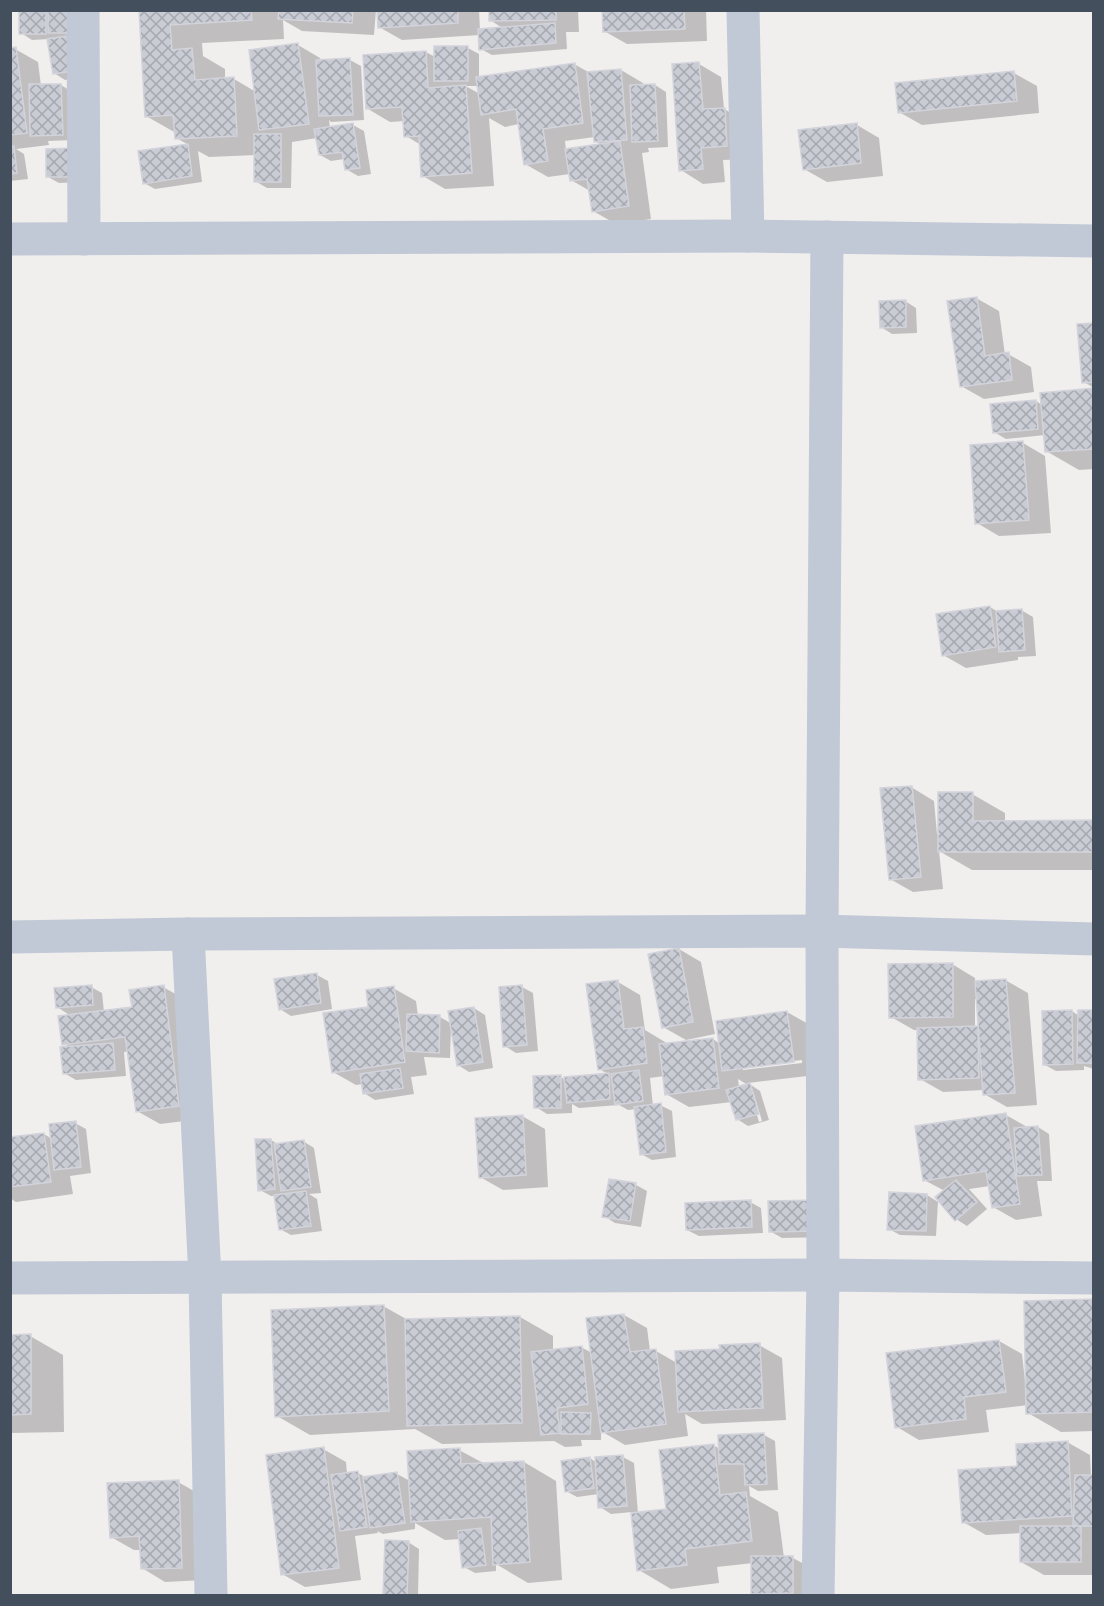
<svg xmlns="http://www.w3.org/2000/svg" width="1104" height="1606" font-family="Arial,sans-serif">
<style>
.shadow{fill:#0003;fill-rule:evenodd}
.building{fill:url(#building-cross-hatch);stroke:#d2d3db;stroke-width:1.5}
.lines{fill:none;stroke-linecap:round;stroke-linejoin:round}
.minor{stroke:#c0c9d5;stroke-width:33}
</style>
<defs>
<pattern id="building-cross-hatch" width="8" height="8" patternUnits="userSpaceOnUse" patternTransform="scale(1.5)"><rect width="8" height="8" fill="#caccd5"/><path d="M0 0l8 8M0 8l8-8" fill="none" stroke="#a6a8b0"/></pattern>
</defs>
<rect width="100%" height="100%" fill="#f1eeee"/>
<g class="shadow">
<polygon points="21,10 83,10 90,75 65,80 54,73 49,39 32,40 21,33"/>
<polygon points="141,10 376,10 374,35 302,31 283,20 284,39 202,43 203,56 225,69 225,79 234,79 256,92 298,45 320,58 321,61 350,60 361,66 364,120 331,122 329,120 330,128 353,125 364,131 371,174 358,176 346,169 344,159 331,161 320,155 317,138 292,142 291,188 267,188 255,181 256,155 209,157 198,151 202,182 155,189 144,183 140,152 189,145 176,138 176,133 146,116"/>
<polygon points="378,10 479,10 480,30 504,29 490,20 490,10 578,10 579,32 566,32 567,49 492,55 481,49 480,35 402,40 379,27"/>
<polygon points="603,10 706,10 707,41 627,44 604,31"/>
<path d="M468 48 479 54V78L574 64 590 73 621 70 643 83 644 86 655 85 666 92 668 147 648 148 649 152 642 153 651 219 616 224 593 211 590 191 571 180 570 174 548 177 525 164 519 124 505 127 489 118 494 186 445 189 423 176 421 145 406 136 405 121 390 122 368 109 426 52 435 57ZM465 86H478L480 94 471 89ZM595 137V141L602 145 566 150 565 141Z"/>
<polygon points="10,49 15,49 38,62 41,86 61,85 72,92 73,140 48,141 49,145 16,149 24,154 28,179 10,181"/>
<polygon points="699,64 721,77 724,109 747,122 749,159 723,160 725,182 703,184 681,170"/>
<polygon points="1014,73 1037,86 1039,113 922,125 899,112"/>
<polygon points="857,125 879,138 883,176 827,182 804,169"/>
<polygon points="48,150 82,182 59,183 48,177"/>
<polygon points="976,298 999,311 1005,355 1008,354 1031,367 1034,392 984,399 961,386"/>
<polygon points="905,301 916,308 917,333 892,334 881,327"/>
<polygon points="1094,325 1094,388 1084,382"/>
<polygon points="1094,390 1094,469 1079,470 1046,451 1045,435 1006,439 994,432 1036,401 1042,405"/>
<polygon points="1023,443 1045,456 1051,533 999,536 977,523"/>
<polygon points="990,607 998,612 1021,610 1033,617 1036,656 1018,657 1018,660 966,668 943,655"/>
<polygon points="911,787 934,801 937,834 939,834 972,794 1005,813 1005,822 1094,822 1094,870 972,870 939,851 943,889 913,892 890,879"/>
<polygon points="679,949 701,962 715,1034 686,1040 663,1027"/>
<path d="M952 964 975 978V983L1005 980 1028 993 1037 1105 1007 1107 984 1094V1090L943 1092 920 1079 919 1030H914L891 1017ZM975 999H977L980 1028H975Z"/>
<polygon points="317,975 328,981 332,1009 291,1016 280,1009"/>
<path d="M618 982 640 995 645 1030 665 1042 666 1045 713 1039 720 1044 787 1012 810 1025 816 1075 748 1083 760 1091 769 1120 748 1126 737 1119 732 1102 689 1107 666 1094 664 1076 650 1078 653 1106 660 1105 672 1111 676 1157 652 1160 641 1154 636 1109 628 1110 619 1105 579 1108 572 1104V1113L547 1114 536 1107 560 1077 566 1080V1078L610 1075 599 1069ZM802 1060V1063L743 1070V1067ZM738 1079 748 1085 739 1087ZM750 1091H753L762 1121 759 1122Z"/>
<polygon points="91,987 102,993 104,1012 133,1008 163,987 186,1000 201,1119 160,1124 137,1111 129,1051 124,1052 126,1076 76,1080 64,1073 71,1048 64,1044 71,1016 57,1007"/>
<polygon points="522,987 533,993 538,1051 516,1053 505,1046"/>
<polygon points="393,988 416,1001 418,1016 440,1017 452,1024 474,1008 485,1015 493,1068 469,1072 458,1065 452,1027 451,1027 450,1058 424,1057 427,1075 411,1077 414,1094 375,1100 364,1093 363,1084 356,1085 333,1072 370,1008"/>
<polygon points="1072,1011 1079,1016 1094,1011 1094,1069 1084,1066 1084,1070 1056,1071 1045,1065"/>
<polygon points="1006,1115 1029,1128 1038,1127 1049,1134 1052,1181 1037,1181 1042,1216 1016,1220 993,1207 990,1186 969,1189 987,1209 967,1226 956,1219 945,1191 924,1180"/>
<polygon points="522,1116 545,1129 548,1187 503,1190 480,1177"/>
<polygon points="75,1123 86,1129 91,1173 70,1176 73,1194 16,1202 10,1198 10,1139 44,1134 52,1139"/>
<polygon points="271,1140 279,1145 303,1141 314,1148 321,1193 309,1194 317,1199 322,1231 291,1235 280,1229 276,1196 271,1196 260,1190"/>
<polygon points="610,1181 636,1185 647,1191 641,1227 615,1223 604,1216"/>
<polygon points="927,1195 938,1202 936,1236 900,1235 889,1229"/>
<polygon points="750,1202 761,1208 763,1233 699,1236 687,1230"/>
<polygon points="770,1202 830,1237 782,1238 770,1231"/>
<polygon points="1094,1300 1094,1431 1061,1432 1028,1413 1028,1405 986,1410 989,1432 919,1440 897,1427 999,1341 1022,1354 1025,1381 1027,1381"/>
<polygon points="383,1306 408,1320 520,1317 553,1336 553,1351 581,1347 592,1353 624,1315 647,1328 650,1351 656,1351 677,1363 722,1350 759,1345 782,1358 786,1420 702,1424 685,1414 688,1436 625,1445 601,1431 601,1440 581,1440 582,1446 565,1447 554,1441 442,1444 415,1429 310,1435 277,1416"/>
<polygon points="10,1336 30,1336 63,1355 64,1432 10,1433"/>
<polygon points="764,1435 775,1441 778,1490 758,1491 749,1486 750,1496 778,1512 784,1558 793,1558 804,1564 804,1596 757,1596 753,1593 753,1563 717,1567 719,1583 671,1589 639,1570 632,1512 611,1514 600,1507 599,1494 577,1497 566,1491 590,1458 597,1463 623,1457 634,1463 638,1514 668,1510 713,1445 720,1449"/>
<polygon points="1067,1442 1090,1455 1091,1477 1094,1477 1094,1575 1044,1575 1021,1562 1021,1533 986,1535 963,1522 1019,1467"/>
<polygon points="323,1449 346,1462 347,1474 358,1473 367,1478 397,1474 410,1481 459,1450 485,1464 524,1462 556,1481 562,1580 528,1583 496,1564 496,1571 475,1573 464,1567 461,1539 445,1540 415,1523 415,1529 383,1534 377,1531 378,1533 355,1536 361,1580 305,1587 282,1574"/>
<polygon points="178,1482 201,1495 204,1580 165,1582 142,1568 141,1550 134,1550 111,1537"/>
<polygon points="408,1542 419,1549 418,1596 387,1596 385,1594"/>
</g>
<g class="building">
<rect x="19" y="10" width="27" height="24"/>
<polygon points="48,10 73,10 72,33 48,33"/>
<polygon points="139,10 251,10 252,20 170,25 172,50 192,48 195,80 234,77 237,136 175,139 173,115 145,117"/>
<polygon points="279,10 353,10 352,23 278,19"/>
<polygon points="377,10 458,10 458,23 378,28"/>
<polygon points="489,10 556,10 556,20 489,21"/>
<polygon points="602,10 684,10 685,29 603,32"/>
<polygon points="555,23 556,43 479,50 478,29"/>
<polygon points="75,35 80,70 53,74 47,39"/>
<polygon points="298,43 309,124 259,130 249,50"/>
<rect x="434" y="46" width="34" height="35"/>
<polygon points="16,47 27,133 10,135 10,48"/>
<polygon points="426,51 428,88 466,85 472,173 421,177 419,136 404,137 402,107 366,109 363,55"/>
<polygon points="350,58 353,115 319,116 316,60"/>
<polygon points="699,62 703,109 725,108 727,146 701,148 703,169 679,171 672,64"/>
<polygon points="575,63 583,123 543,129 548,161 524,165 516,109 481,115 476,77"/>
<polygon points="621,69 627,140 594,142 587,72"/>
<polygon points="1014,71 1017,101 898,113 895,83"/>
<polygon points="29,84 61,84 63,135 30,136"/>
<polygon points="655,84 658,141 632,142 630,85"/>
<polygon points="353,123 360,168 345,170 342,152 319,155 314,129"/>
<polygon points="857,123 861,163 803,170 798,130"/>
<rect x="254" y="134" width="27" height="48"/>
<polygon points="620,141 629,206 592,212 587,179 570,181 565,149"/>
<polygon points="188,144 192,176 143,184 138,151"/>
<polygon points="10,146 14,146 17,173 10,174"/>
<polygon points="71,148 72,177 46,177 46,149"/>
<polygon points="977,297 985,356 1009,352 1012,380 960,387 947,301"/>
<polygon points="906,300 906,327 880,328 879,301"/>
<polygon points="1094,323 1094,382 1082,383 1077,324"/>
<polygon points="1094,388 1094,449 1045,452 1040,393"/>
<polygon points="1036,400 1038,429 993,433 990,404"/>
<polygon points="1023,441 1029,520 975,524 970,445"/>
<polygon points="990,606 996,647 942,656 936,614"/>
<polygon points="1022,609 1025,650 999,652 996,611"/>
<polygon points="912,786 921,877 889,880 880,788"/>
<polygon points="938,792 973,792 973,821 1094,820 1094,852 938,852"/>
<polygon points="679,948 693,1022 662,1028 648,954"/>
<polygon points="953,963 953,1017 889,1018 888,964"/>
<polygon points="317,973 321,1003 279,1010 274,979"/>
<polygon points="1006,979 1015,1093 983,1095 975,981"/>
<polygon points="618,980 624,1029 643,1027 647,1063 598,1070 586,984"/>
<polygon points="92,985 93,1005 56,1008 54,988"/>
<polygon points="164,985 179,1106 136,1112 125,1037 62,1045 58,1016 132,1007 129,990"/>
<polygon points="522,985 527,1045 503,1047 499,987"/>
<polygon points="394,986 405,1062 332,1073 323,1013 368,1007 366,990"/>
<polygon points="474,1007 483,1062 457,1066 448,1011"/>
<polygon points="1072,1010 1073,1064 1043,1065 1042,1011"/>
<polygon points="1078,1010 1094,1010 1094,1063 1077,1063"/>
<polygon points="787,1011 794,1062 722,1071 716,1021"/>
<polygon points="407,1014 440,1015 439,1053 406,1051"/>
<polygon points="978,1026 979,1078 918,1080 917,1028"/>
<polygon points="713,1038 719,1088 665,1095 659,1044"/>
<polygon points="113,1043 115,1070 63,1074 60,1047"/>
<polygon points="400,1068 403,1088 363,1094 360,1074"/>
<polygon points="639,1070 643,1101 615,1105 611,1074"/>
<polygon points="609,1073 610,1099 567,1103 564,1077"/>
<polygon points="561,1075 561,1108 534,1108 533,1076"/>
<polygon points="750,1083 759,1114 736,1120 726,1090"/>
<polygon points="661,1103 666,1152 640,1155 634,1107"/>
<polygon points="1006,1113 1020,1204 992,1208 986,1171 923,1181 915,1126"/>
<polygon points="523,1115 526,1175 479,1178 475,1118"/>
<polygon points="76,1121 81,1167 54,1170 49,1124"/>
<polygon points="1038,1126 1042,1175 1017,1176 1014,1128"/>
<polygon points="44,1133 51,1182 10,1187 10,1137"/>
<polygon points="255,1139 271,1139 275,1189 258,1191"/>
<polygon points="304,1140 311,1187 281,1191 274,1144"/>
<polygon points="609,1179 636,1183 630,1221 602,1217"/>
<polygon points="956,1180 977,1202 955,1221 935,1197"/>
<polygon points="306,1191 311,1226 279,1230 274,1195"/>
<polygon points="889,1192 927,1194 926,1231 887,1230"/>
<polygon points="751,1200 752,1227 686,1230 685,1203"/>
<polygon points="819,1200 819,1231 769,1232 768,1201"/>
<polygon points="1094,1299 1094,1412 1026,1414 1024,1301"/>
<polygon points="384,1305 389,1411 275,1417 271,1310"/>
<polygon points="624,1314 630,1352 656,1349 666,1424 601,1433 586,1318"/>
<polygon points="520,1316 522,1423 407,1426 405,1319"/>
<polygon points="31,1334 31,1414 10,1415 10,1335"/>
<polygon points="999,1340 1006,1392 964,1397 966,1419 895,1428 886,1353"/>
<polygon points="760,1343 763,1408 678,1412 675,1351 720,1349 719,1345"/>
<polygon points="582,1346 588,1404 557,1408 560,1433 541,1435 531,1352"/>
<polygon points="561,1412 591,1413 590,1434 561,1434"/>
<polygon points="764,1433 767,1484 745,1485 744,1464 719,1464 718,1435"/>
<polygon points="1068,1441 1072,1516 962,1523 958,1470 1017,1466 1016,1444"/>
<polygon points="714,1444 720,1495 746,1492 752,1541 685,1549 687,1565 637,1571 631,1513 666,1509 659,1450"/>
<polygon points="324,1447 339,1568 281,1575 266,1455"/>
<polygon points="460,1448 461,1464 524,1461 530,1562 493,1565 491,1517 411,1522 407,1451"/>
<polygon points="623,1455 627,1506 598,1508 595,1457"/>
<polygon points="590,1457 594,1488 565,1492 561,1461"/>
<polygon points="358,1471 367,1527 340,1531 331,1475"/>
<polygon points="397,1472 405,1523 370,1528 363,1477"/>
<polygon points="1075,1475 1094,1475 1094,1526 1073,1526"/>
<polygon points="179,1480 182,1568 141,1569 139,1536 110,1538 107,1483"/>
<rect x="1020" y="1526" width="61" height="36"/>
<polygon points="481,1528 486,1565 462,1568 458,1531"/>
<polygon points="385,1540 409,1541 407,1596 383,1595"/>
<polygon points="751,1556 793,1556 793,1593 751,1594"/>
</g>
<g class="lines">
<g class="minor">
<polyline points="83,10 84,239"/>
<polyline points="743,10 748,236"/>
<polyline points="10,239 748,236 1094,241"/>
<polyline points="188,934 205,1278 211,1596"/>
<polyline points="10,937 188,934 822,931 1094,939"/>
<polyline points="10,1278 823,1275 1094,1278"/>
<polyline points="818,1596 823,1275 822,931 827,237"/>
</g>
</g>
<rect width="1104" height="1606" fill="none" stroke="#444f5e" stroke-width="24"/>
</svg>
